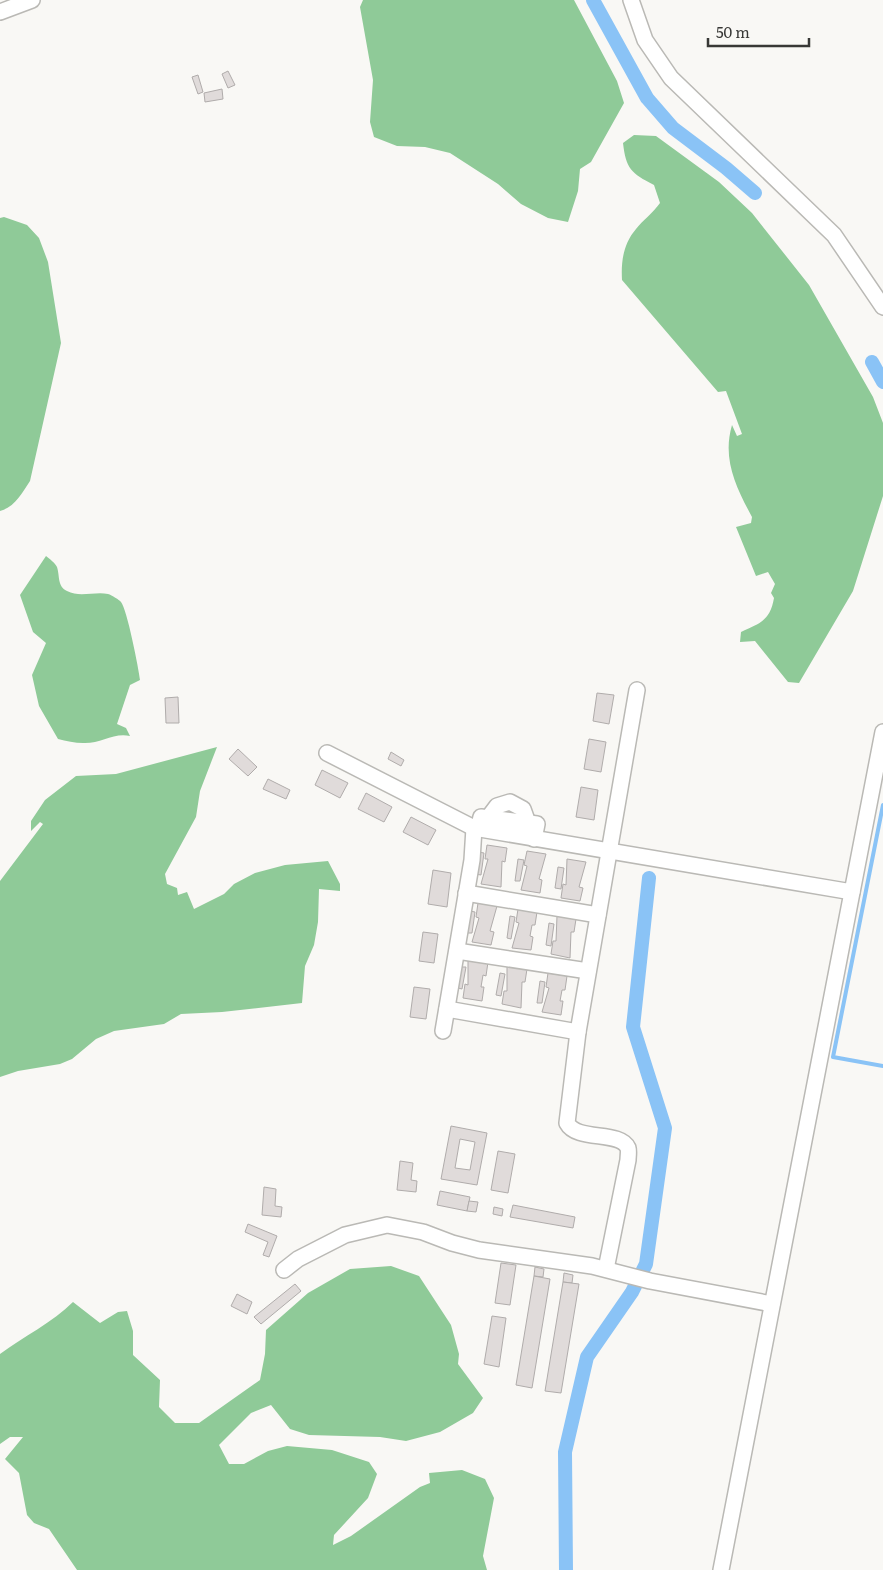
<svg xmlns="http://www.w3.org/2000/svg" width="883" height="1570" font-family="Literata,serif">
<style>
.forest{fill:#8fca98}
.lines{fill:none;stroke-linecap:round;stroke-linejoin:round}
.stream{stroke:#8ac3f6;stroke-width:4}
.canal{stroke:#8ac3f6;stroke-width:14}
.building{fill:#e0dbda;stroke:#b0acab;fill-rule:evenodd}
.minor-casing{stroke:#bab9b5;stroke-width:18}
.minor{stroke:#fff;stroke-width:15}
</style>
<rect width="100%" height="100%" fill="#f9f8f5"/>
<g class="forest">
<polygon points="363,0 574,0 617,81 624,103 591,162 580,169 578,191 568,222 548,218 521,204 498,184 450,153 425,147 397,146 374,137 370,122 373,80 360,7"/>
<path d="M634 135 656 136 719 182 752 213 809 285 873 397 883 423V496L853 591 799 683 788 682 755 641 740 642 741 632C760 623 770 621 774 598L771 593 775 584 768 572 756 576 736 527 751 523 752 517C736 487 722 459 732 425L737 436 742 434 726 391 718 392 622 280C621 262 623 244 636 229 643 220 653 213 660 203L654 185C631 173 626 169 623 143Z"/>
<path d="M4 217 27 225 39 238 48 262 61 343 30 481C22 493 15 507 0 511V218Z"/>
<path d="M46 556C50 559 55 563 57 567 60 576 57 586 67 591 80 598 95 591 108 594 112 595 119 600 121 602 127 609 139 670 140 680L130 685 117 724 126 728 130 736C114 732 100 744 83 743 75 743 66 741 58 739L39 706 32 675 46 643 33 632 20 595Z"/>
<polygon points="217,747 200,791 196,817 165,874 167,884 177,888 178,895 187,892 194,909 224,894 234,884 255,873 285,865 328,861 340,884 340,891 319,889 318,922 314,945 305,966 302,1003 222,1012 181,1014 164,1024 114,1031 96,1039 72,1059 60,1064 18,1071 0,1077 0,881 43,824 40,822 31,831 31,821 45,800 76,776 116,774"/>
<path d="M391 1266 419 1276 451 1325 459 1354 458 1364 483 1398 473 1413 440 1432 406 1441 380 1437 309 1435 290 1429 271 1405 251 1413 219 1445 229 1464H244L268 1451 287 1446 332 1450 369 1462 377 1474 368 1498 334 1535 333 1545 351 1536 420 1487 430 1483 429 1473 462 1470 485 1479 494 1498 483 1556 487 1570H77L49 1529 34 1523 27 1515 19 1473 5 1459 23 1437H10L0 1444V1354C23 1337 53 1322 73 1302L100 1323 118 1312 127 1311 133 1331V1355L160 1380 159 1407 175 1423H199L260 1380 265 1354 266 1330 308 1293 350 1269Z"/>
</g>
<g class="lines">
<polyline class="stream" points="883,805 833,1057 883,1066"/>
<g class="canal">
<polyline points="593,0 647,98 673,128 726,168 755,193"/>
<polyline points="872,362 883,382"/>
<polyline points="566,1570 565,1452 587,1357 632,1292 646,1264 665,1128 633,1027 649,878"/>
</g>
</g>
<g class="building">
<polygon points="228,71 235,85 228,88 222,74"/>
<polygon points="198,75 203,92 198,94 192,77"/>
<polygon points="222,89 223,99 205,102 204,93"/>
<polygon points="597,693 614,695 609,724 593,721"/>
<polygon points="178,697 179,723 166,723 165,698"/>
<polygon points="589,739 606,742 601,772 584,769"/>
<polygon points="238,749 257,767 248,776 229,759"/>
<polygon points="391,752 404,760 401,766 388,759"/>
<polygon points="322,770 348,783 340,798 315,785"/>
<polygon points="268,779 290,790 286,799 263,789"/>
<polygon points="581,787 598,790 594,820 576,817"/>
<polygon points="366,793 392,807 384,822 358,809"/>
<polygon points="411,817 436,830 428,845 403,832"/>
<polygon points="487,845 507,848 505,862 502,861 501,887 481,884 488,859 485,859"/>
<polygon points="527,851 546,854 539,879 542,880 540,893 521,890 527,866 524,865"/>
<polygon points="478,852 484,853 481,875 475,874"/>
<polygon points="518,859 524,860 520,881 515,881"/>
<polygon points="567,859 586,862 579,887 583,888 580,901 561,898 563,884 566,885"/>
<polygon points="558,867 564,868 561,889 555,888"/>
<polygon points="433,870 451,873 447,907 428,904"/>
<polygon points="478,903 497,906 490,931 494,932 491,945 472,942 479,918 476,917"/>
<polygon points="518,909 537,912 535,925 532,925 530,936 533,937 531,950 512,948 519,923 516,922"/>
<polygon points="470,911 475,912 472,933 467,933"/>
<polygon points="510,916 515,917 511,939 507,938"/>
<polygon points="557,916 576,919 574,932 571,932 570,958 551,954 553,941 556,941"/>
<polygon points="549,923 554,924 551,946 546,945"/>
<polygon points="423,932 438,934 434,963 419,961"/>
<polygon points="468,959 488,962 486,976 483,975 481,987 484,987 482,1001 463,998 465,984 468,985"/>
<polygon points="507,966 527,969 525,982 522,982 521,1008 502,1004 504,991 507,991"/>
<polygon points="461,967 466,967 462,989 458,988"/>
<polygon points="500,973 505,974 501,996 496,995"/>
<polygon points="548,973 567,976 565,990 562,990 560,1001 563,1001 561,1015 542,1012 549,988 546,987"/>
<polygon points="540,981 545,982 542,1003 537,1003"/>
<polygon points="414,987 430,989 426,1019 410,1017"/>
<path d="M451 1126 487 1133 477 1185 441 1179ZM460 1139 475 1142 470 1170 455 1168Z"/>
<polygon points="498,1151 515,1154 508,1193 491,1190"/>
<polygon points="400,1161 413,1163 411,1180 417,1181 416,1192 397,1190"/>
<polygon points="264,1187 276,1189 275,1206 282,1207 281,1217 262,1215"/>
<polygon points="440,1191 470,1197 467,1211 437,1205"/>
<polygon points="469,1201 478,1202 476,1212 467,1211"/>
<polygon points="513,1205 575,1217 573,1228 510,1217"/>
<polygon points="494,1207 503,1209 502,1216 493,1214"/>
<polygon points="248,1224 277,1236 269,1257 263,1255 268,1242 245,1232"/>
<polygon points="501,1263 516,1265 510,1305 495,1303"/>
<polygon points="535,1267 544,1269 543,1277 534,1276"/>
<polygon points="564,1273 573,1275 572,1283 563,1282"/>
<polygon points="534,1276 550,1279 532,1388 516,1385"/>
<polygon points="563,1282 579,1284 561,1393 545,1391"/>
<polygon points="295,1284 301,1291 261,1324 254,1317"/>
<polygon points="237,1294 252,1302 247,1314 231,1306"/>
<polygon points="492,1316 506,1318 499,1367 484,1364"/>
</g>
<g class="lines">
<defs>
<g id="minor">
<polyline points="631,0 645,40 671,78 834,235 883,307"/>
<polyline points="0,12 32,0"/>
<polyline points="327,753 474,828 852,892"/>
<polyline points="488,818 497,806 510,802 523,809 528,823"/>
<polyline points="478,829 481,817 537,824 534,839"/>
<polyline points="466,893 598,915"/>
<polyline points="457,951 588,971"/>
<polyline points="447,1009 578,1032"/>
<polyline points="443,1031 472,860 474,828"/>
<path d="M606 1269 628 1160C628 1157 629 1151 628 1148 620 1130 577 1142 567 1123L578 1032 637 690"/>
<polyline points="284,1270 298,1259 345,1235 387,1225 423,1232 452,1243 479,1250 592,1266 650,1281 772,1304"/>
<polyline points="721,1570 883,732"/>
</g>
</defs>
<use href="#minor" class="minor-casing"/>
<use href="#minor" class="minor"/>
</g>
<path d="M708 38v8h101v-8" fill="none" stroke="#383836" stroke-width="2.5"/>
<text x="716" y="38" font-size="15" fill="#383836" stroke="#f9f8f5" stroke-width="4" paint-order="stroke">50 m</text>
</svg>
